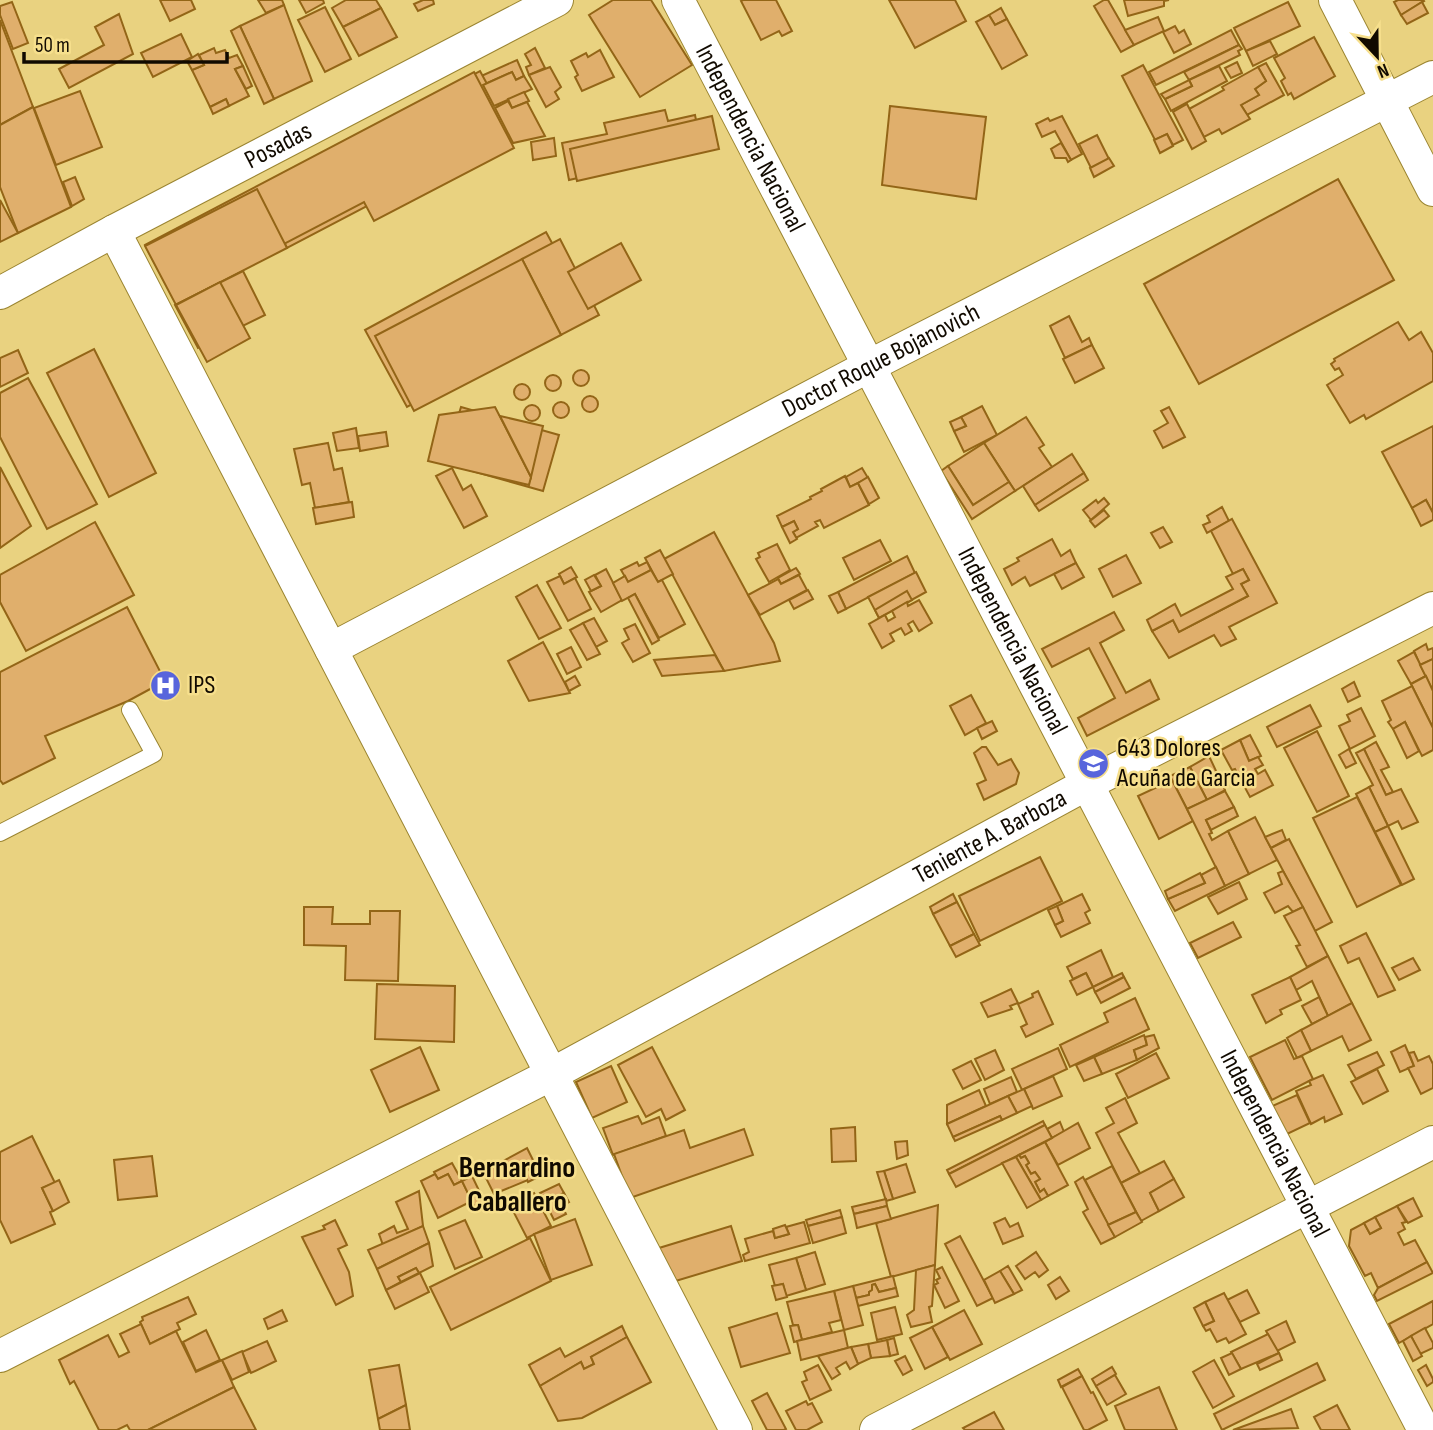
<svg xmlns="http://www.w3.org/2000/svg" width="1433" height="1430" font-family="'Sofia Sans Condensed',sans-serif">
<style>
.building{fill:#e0af6c;stroke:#936517;stroke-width:2}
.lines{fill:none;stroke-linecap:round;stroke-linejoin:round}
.lane-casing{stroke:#9b8531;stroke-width:18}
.street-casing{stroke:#9b8531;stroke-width:34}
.lane{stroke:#fff;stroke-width:16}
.street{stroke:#fff;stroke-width:32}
.labels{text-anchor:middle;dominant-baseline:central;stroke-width:5;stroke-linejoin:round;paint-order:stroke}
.street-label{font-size:26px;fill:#110a00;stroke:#f6df8c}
.poi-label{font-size:26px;fill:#110a00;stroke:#f6df8c;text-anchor:start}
.quarter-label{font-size:30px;font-weight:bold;fill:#110a00;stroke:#f6df8c}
</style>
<rect width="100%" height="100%" fill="#e9d280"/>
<g class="building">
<polygon points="160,0 191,0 195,9 170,21"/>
<polygon points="258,0 282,0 284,5 266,13"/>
<polygon points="299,0 323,0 324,3 306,13"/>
<polygon points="346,0 376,0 381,8 343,27 332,8"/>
<polygon points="423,0 433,0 434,4 418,11 414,4"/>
<polygon points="613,0 651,0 692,65 640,97 589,15"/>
<polygon points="743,0 776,0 792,31 782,36 779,31 761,40 741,1"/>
<polygon points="889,0 955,0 966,21 915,48"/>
<polygon points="1104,0 1108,0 1134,45 1121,52 1094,6"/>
<polygon points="1124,0 1169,0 1164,1 1164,6 1128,16"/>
<polygon points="1398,0 1423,0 1424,1 1401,15 1394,2"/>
<polygon points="12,2 28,43 13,49 0,15 0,6"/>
<polygon points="1288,2 1300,26 1246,51 1234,28"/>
<polygon points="1422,2 1428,13 1407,24 1401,15"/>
<polygon points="284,5 312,81 274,99 240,26"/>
<polygon points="325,7 351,59 325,72 298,20"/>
<polygon points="381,8 397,37 359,56 343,27"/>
<polygon points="1001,8 1007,19 995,25 989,15"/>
<polygon points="119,14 133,54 69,88 59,69 104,45 95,27"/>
<polygon points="989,15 995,25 1007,19 1027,55 1002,69 976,22"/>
<polygon points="1158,17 1164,31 1134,45 1125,30"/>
<polygon points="0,20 33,107 0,125"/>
<polygon points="240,26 274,99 264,104 231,31"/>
<polygon points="1175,26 1179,33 1184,30 1191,44 1174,53 1163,32"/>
<polygon points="1231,30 1239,45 1156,85 1149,72"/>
<polygon points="181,34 192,57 153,77 141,53"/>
<polygon points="1314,37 1335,76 1294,99 1291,93 1288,95 1281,81 1285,78 1274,58"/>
<polygon points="1270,41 1277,54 1253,66 1246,51"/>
<polygon points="1239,45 1242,49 1238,51 1240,55 1189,80 1184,72"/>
<polygon points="214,48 216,53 225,50 229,58 237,55 243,66 235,69 249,96 229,106 226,99 210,107 192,70 204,65 199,55"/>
<polygon points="535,48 545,68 529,75 526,67 531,65 525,54"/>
<polygon points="600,50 614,77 582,91 575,77 578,75 571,61 586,53 588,57"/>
<polygon points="198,54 204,65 192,70 187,61"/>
<polygon points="517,60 524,76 516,80 512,72 483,85 479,77"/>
<polygon points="1237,62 1242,73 1231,78 1225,68"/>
<polygon points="1266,63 1284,95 1247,115 1241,105 1259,95 1255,89 1266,81 1258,67"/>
<polygon points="1143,65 1183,140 1173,145 1167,134 1155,140 1122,76"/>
<polygon points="243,66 252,86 246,89 235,69"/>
<polygon points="1219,66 1227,81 1171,111 1165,99 1192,86 1189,80"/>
<polygon points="550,67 561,87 555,92 559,99 546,107 529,75"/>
<polygon points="1258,67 1266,81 1255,89 1259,95 1241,105 1250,119 1222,134 1219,129 1204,137 1189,109 1224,90 1222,87"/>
<polygon points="480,71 512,130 287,248 257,189"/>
<polygon points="474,72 514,148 374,221 364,202 175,301 145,245"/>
<polygon points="512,72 516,80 524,76 532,89 494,106 483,85"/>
<polygon points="1189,80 1192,86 1165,99 1161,94"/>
<polygon points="80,91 102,147 56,165 34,108"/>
<polygon points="524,92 529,101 512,108 508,99"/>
<polygon points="226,99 229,106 213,114 210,107"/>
<polygon points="508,101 512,108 527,102 545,136 513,143 495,108"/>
<polygon points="1187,104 1206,141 1192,149 1173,112"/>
<polygon points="890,106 986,117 976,199 882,185"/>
<polygon points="33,107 71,207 18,233 0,187 0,125"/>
<polygon points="665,110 668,121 695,115 702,150 569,180 562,143 607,134 604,123"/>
<polygon points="712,116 719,149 577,181 570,149"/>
<polygon points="1062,116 1082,154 1071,160 1055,131 1042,137 1036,124 1048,118 1050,121"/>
<polygon points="1167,134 1173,146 1160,153 1154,140"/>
<polygon points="1097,135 1109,159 1091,168 1079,144"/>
<polygon points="554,138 556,156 533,160 531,142"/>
<polygon points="1061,143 1071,160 1068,162 1066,158 1055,158 1051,149"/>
<polygon points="1109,158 1114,166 1094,177 1090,168"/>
<polygon points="75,177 84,199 72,206 63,182"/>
<polygon points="1338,179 1394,280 1199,384 1144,284"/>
<polygon points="257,189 287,248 176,305 145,246"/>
<polygon points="0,200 18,233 0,242"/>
<polygon points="546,232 588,309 407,407 365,330"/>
<polygon points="560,239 599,315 561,335 522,259"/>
<polygon points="621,243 641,280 588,309 568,272"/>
<polygon points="522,259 561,335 414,411 375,336"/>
<polygon points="243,271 265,315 198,348 175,305"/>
<polygon points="220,282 250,338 207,362 176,305"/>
<polygon points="1069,316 1082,342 1089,338 1092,345 1065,358 1050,326"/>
<polygon points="1398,322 1409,340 1421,332 1433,353 1433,381 1366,419 1364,415 1350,423 1327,385 1343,375 1339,368 1335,370 1331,364 1335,361 1334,359"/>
<polygon points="1092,345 1104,368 1075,383 1063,359"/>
<polygon points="94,349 156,473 109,497 47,373"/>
<polygon points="18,350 28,373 0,387 0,358"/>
<circle cx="581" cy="378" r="8"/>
<circle cx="553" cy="383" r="8"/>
<polygon points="28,378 97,504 47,529 0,437 0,393"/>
<circle cx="522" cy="392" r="8"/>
<circle cx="590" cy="404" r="8"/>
<circle cx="561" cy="410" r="8"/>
<circle cx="532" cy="413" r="8"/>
<polygon points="982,406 997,435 964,452 954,431 966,426 961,417"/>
<polygon points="461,407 559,435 543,491 444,463"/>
<polygon points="495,407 531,477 529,485 428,461 439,415"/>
<polygon points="1169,407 1185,437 1163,448 1154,431 1168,423 1161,411"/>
<polygon points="500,416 543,426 531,477"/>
<polygon points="961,417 966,426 954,431 950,422"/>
<polygon points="1026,417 1044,445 1039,448 1052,467 1015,491 984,443"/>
<polygon points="1433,426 1433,513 1426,500 1412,508 1382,452"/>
<polygon points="356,428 359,448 337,451 333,433"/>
<polygon points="386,432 388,446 360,451 358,436"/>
<polygon points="328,443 334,470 342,468 349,502 315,508 310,483 302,485 294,449"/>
<polygon points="984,443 1009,482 973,505 948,466"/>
<polygon points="1072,454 1084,473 1035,505 1023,486"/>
<polygon points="948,466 973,505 1009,482 1015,491 972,519 941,471"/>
<polygon points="0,467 31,526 0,548"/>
<polygon points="452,468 463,490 471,485 487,516 464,528 436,476"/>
<polygon points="862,468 868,478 850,487 846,477"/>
<polygon points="1084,473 1088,480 1039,511 1035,505"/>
<polygon points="845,476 850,487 858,483 869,505 824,528 820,520 815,522 818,526 796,538 793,532 798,529 794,521 782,527 777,516 811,499 810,497 822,491 821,489"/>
<polygon points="868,477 879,498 869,504 858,483"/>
<polygon points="1104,498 1109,504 1091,520 1083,510 1096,500 1098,503"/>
<polygon points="1426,500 1433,513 1433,520 1421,526 1412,508"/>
<polygon points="352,502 354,517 316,524 313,508"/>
<polygon points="1222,507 1229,521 1207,533 1203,525 1210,522 1207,516"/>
<polygon points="1104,510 1109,516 1095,527 1090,521"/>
<polygon points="1232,519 1277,603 1229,627 1236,639 1221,646 1214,635 1169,658 1152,631 1173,620 1179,632 1248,596 1241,584 1249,580 1243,569 1233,574 1211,531"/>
<polygon points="794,521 798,529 793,532 797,539 790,543 782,527"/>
<polygon points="95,522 134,595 26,651 0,602 0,575"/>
<polygon points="1163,527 1172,542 1160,548 1151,533"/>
<polygon points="714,532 774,643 780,661 724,671 664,559"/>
<polygon points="1052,539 1061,556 1070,550 1076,563 1030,586 1025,577 1012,585 1004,569 1019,561 1017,558"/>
<polygon points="880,540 891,561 854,580 843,558"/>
<polygon points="777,544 790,570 769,582 756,559 760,557 758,553"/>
<polygon points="660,550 673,574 658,582 645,558"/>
<polygon points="1126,555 1141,583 1113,597 1099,569"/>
<polygon points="907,556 915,573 846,609 838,592"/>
<polygon points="637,562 639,566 647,562 651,570 628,582 621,570"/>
<polygon points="1076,563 1084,577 1062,589 1054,574"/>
<polygon points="571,567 577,577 564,584 559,574"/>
<polygon points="796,568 800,574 781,584 778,578"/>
<polygon points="606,569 622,600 601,612 589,592 601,586 595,575"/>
<polygon points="1243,569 1249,580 1241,584 1248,596 1179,632 1173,620 1152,631 1147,620 1175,604 1181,616 1233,589 1226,577"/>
<polygon points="651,570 658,582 662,580 685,624 659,638 635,594 622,601 613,583 625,576 628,582"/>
<polygon points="916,572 926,592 879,618 868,597"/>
<polygon points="594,575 601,586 591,591 585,580"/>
<polygon points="799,575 807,590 760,615 748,595 778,579 781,584"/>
<polygon points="560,576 564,584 575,578 591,609 568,621 547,582"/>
<polygon points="537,585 561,628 539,639 516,597"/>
<polygon points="808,590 813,599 794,609 789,600"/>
<polygon points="907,591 912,600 879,618 875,610"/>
<polygon points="838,592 846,609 838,613 829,596"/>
<polygon points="635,594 659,640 652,644 628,598"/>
<polygon points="919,600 932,623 919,631 913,621 908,624 912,631 905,635 901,628 890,634 894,641 882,648 869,624 885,615 888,621 895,617 892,611 907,602 908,606"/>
<polygon points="127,607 165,681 128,701 45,736 55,758 3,784 0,780 0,672"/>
<polygon points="1114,612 1124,630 1100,643 1126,693 1150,680 1159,699 1087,736 1078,718 1115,698 1089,648 1052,667 1042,649"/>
<polygon points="594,618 607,641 596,647 583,623"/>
<polygon points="583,623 600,654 587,660 570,630"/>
<polygon points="635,624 650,653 633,662 622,643 629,639 624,629"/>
<polygon points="543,642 570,693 529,701 508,661"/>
<polygon points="1426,644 1428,650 1433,648 1433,659 1420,665 1414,651"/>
<polygon points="571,647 581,667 567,674 557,654"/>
<polygon points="1414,652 1426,676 1411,684 1398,661"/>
<polygon points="715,655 724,671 662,676 654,660"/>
<polygon points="1433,659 1433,691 1420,665"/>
<polygon points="575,676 580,685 569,691 565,682"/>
<polygon points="1426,676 1433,691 1433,728 1411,684"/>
<polygon points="1354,682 1360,696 1348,702 1342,689"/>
<polygon points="1412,686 1433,728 1433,750 1422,756 1405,722 1393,729 1388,722 1391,720 1382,701"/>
<polygon points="971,695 986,723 965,735 950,706"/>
<polygon points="1310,705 1321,726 1277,747 1267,727"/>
<polygon points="1361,708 1375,736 1350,749 1339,726 1350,721 1347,715"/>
<polygon points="992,721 997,731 982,739 977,728"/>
<polygon points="1405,722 1419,751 1407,758 1393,729"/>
<polygon points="1317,731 1349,796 1317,812 1284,748"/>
<polygon points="1250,735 1261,756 1249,761 1240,740"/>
<polygon points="1240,740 1249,761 1258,757 1263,765 1255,769 1258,774 1265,770 1273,785 1250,797 1235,769 1232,770 1221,750"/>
<polygon points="1376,742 1389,767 1381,770 1393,792 1386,795 1364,749"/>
<polygon points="982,747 986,747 998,765 1011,759 1019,773 1016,784 984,800 977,784 986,780 974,753"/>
<polygon points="1349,749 1356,763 1346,768 1339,755"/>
<polygon points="1364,749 1386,795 1401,789 1418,822 1402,829 1398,821 1388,826 1369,787 1373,785 1356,753"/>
<polygon points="1209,756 1225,790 1207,800 1190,767"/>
<polygon points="1190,767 1207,800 1187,809 1170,776"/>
<polygon points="1172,780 1193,821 1159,839 1138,796"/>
<polygon points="1369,787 1388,826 1375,832 1356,794"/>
<polygon points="1225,791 1234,807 1206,820 1212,833 1209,834 1212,840 1228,831 1249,874 1225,886 1187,809"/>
<polygon points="1357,797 1401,885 1357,907 1313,818"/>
<polygon points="1234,807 1238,816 1211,830 1206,820"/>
<polygon points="1255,817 1277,860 1249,874 1228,831"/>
<polygon points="1388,826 1414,879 1402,885 1375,832"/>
<polygon points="1282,830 1286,840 1271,848 1265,837"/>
<polygon points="1289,839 1332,922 1315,931 1271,848"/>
<polygon points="1040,857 1062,901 980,941 959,896"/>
<polygon points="1216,867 1225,886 1175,911 1168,899 1205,883 1201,875"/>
<polygon points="1283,871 1303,907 1293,912 1288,906 1275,913 1264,893 1282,884 1278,873"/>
<polygon points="1200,873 1205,883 1168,899 1165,891"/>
<polygon points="1239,882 1247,899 1218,914 1208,897"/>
<polygon points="953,894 957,902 933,914 930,907"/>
<polygon points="1082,894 1090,910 1085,913 1090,923 1061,937 1055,925 1063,921 1057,906"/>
<polygon points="957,902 974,934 950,946 933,914"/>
<polygon points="1057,906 1063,921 1055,925 1048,910"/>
<polygon points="304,907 333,907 332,924 370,924 370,911 400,911 398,981 345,980 346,946 304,945"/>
<polygon points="1303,907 1328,956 1307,967 1296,946 1300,945 1284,916"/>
<polygon points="1233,922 1241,937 1198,958 1190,943"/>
<polygon points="1366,933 1395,990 1378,997 1359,958 1348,963 1340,946"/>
<polygon points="974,934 980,945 956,957 950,946"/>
<polygon points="1101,950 1113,977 1093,987 1086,973 1073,979 1067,967"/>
<polygon points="1328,956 1352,1003 1328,1016 1312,981 1296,990 1290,977"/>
<polygon points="1413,958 1420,970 1399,980 1392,968"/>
<polygon points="1086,973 1093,987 1077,995 1070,981"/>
<polygon points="1122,973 1124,977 1095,992 1093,987"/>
<polygon points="1124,977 1130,988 1101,1003 1095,992"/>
<polygon points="1290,977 1301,1000 1280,1010 1282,1014 1266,1023 1252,995"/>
<polygon points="377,984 455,986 454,1042 375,1039"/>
<polygon points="1011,989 1018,1003 1010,1006 1012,1009 988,1017 981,1003"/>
<polygon points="1038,991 1053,1024 1026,1037 1021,1027 1027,1024 1018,1004 1033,997 1032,994"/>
<polygon points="1319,997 1328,1016 1312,1024 1302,1006"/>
<polygon points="1135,998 1149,1029 1070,1067 1060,1045 1108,1022 1104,1013"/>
<polygon points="1352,1003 1371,1040 1349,1051 1342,1036 1311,1051 1301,1030"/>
<polygon points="1301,1030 1311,1051 1297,1058 1287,1038"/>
<polygon points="1144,1035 1147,1045 1134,1050 1137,1060 1102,1074 1094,1057"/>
<polygon points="1154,1035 1159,1048 1137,1060 1134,1050 1147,1045 1145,1037"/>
<polygon points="1285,1040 1294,1059 1302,1056 1313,1079 1272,1100 1250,1057"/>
<polygon points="1405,1045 1414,1066 1400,1072 1391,1052"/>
<polygon points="420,1047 439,1090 390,1112 371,1070"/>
<polygon points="652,1047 685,1110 666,1120 661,1109 646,1117 618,1065"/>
<polygon points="1058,1048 1067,1069 1022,1090 1012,1069"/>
<polygon points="995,1050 1004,1070 985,1080 975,1059"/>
<polygon points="1377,1052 1384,1065 1356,1079 1348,1065"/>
<polygon points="1414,1052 1418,1061 1429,1056 1433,1064 1433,1088 1421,1094 1408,1068 1414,1066 1409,1053"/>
<polygon points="1156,1053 1169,1078 1128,1098 1116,1074"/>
<polygon points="1094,1057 1102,1074 1084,1081 1076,1065"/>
<polygon points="971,1061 981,1080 963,1089 953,1070"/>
<polygon points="611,1066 627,1102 592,1118 576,1082"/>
<polygon points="1377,1069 1388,1091 1363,1104 1351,1082"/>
<polygon points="1323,1075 1342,1114 1325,1122 1324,1117 1311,1124 1296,1091 1311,1085 1309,1081"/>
<polygon points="1053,1076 1062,1096 1033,1109 1024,1089"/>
<polygon points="1011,1077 1017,1092 990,1104 984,1089"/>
<polygon points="1024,1089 1032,1106 1017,1113 1008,1096"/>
<polygon points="979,1090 986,1106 947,1124 947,1105"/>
<polygon points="1297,1095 1310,1123 1285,1135 1270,1107"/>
<polygon points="1008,1096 1017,1113 1002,1120 1000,1116 953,1137 947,1124"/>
<polygon points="1125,1098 1137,1123 1118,1133 1140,1173 1121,1183 1096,1133 1114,1123 1106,1108"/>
<polygon points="638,1116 642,1124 659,1117 666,1136 613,1155 603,1128"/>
<polygon points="1000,1116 1002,1120 955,1141 953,1137"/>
<polygon points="1043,1121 1045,1125 949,1174 947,1170"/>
<polygon points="1060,1122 1064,1132 1052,1138 1047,1129"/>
<polygon points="1078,1123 1090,1148 1058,1165 1045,1142"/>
<polygon points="1045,1125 1052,1138 956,1187 949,1174"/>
<polygon points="855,1127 856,1161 832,1162 831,1129"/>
<polygon points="744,1129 753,1155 630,1198 614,1154 684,1130 690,1148"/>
<polygon points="32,1136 55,1183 42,1188 53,1211 50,1212 55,1224 11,1243 0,1220 0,1152"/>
<polygon points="907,1141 908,1155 897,1159 895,1142"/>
<polygon points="1045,1142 1068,1185 1048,1196 1044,1189 1040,1192 1035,1182 1040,1179 1035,1172 1031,1174 1026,1165 1029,1163 1025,1156 1021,1158 1019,1155"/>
<polygon points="527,1148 536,1166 524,1172 528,1180 494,1194 483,1172"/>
<polygon points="1019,1155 1021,1158 1025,1156 1029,1163 1026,1165 1031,1174 1035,1172 1040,1179 1035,1182 1040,1192 1044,1189 1048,1196 1041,1200 1016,1157"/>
<polygon points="152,1156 157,1196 118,1200 114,1160"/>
<polygon points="1016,1157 1041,1200 1027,1208 1002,1163"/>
<polygon points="1164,1161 1174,1179 1150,1193 1159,1211 1141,1221 1121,1183"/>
<polygon points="452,1163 462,1181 454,1185 448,1174 438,1179 434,1172"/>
<polygon points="906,1164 915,1192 893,1199 884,1171"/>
<polygon points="538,1165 542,1175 528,1182 524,1172"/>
<polygon points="1112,1166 1136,1212 1108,1225 1085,1180"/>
<polygon points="884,1171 893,1199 886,1201 877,1172"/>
<polygon points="435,1174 438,1179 448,1174 454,1185 462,1181 472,1201 438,1218 421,1181"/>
<polygon points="472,1176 485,1203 475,1208 462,1181"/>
<polygon points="1083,1177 1115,1237 1101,1244 1083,1212 1088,1209 1075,1182"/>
<polygon points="1174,1179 1184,1197 1159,1211 1150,1193"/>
<polygon points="59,1180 69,1202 53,1211 42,1188"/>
<polygon points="559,1184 564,1193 545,1202 540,1193"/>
<polygon points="419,1191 423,1226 383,1245 379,1234 394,1226 397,1233 408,1229 396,1202"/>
<polygon points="534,1193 551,1226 527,1238 510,1205"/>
<polygon points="564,1193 569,1202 562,1206 566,1214 554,1220 545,1202"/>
<polygon points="1413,1198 1422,1216 1408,1223 1397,1206"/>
<polygon points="886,1199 887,1206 854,1214 852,1207"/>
<polygon points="938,1205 935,1265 891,1277 876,1223"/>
<polygon points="887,1206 891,1219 857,1228 854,1214"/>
<polygon points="1397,1206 1406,1222 1402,1223 1405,1229 1398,1233 1404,1245 1415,1240 1427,1262 1378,1288 1371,1273 1365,1276 1349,1246 1351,1230 1364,1223 1370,1234 1381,1228 1375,1217"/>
<polygon points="840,1210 842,1217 808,1226 806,1220"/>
<polygon points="1136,1212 1142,1222 1115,1237 1108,1225"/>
<polygon points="842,1217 846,1233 813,1243 808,1226"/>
<polygon points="1375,1217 1381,1228 1370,1234 1364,1223"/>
<polygon points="1005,1218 1010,1227 1018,1223 1023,1236 1003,1244 994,1223"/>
<polygon points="575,1219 592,1265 551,1280 534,1234"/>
<polygon points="335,1220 347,1245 338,1249 349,1272 353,1296 336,1305 302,1237 325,1229 323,1226"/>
<polygon points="465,1220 482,1257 455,1269 439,1231"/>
<polygon points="804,1222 810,1243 745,1261 743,1255 749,1252 745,1239 773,1231 775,1238 789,1234 786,1227"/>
<polygon points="785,1225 789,1234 775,1238 773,1229"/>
<polygon points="423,1226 429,1243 377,1269 368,1250"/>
<polygon points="731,1226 742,1261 669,1283 659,1248"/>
<polygon points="960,1236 993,1298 977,1306 945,1244"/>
<polygon points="530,1238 551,1281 451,1330 430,1287"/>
<polygon points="429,1243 433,1266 419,1273 416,1268 398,1277 401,1282 386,1290 377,1269"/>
<polygon points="815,1252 825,1284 806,1290 796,1258"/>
<polygon points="1036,1252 1048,1270 1039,1277 1035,1272 1025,1279 1016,1266"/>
<polygon points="796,1258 806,1290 786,1296 783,1284 775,1286 769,1265"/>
<polygon points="1427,1262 1433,1273 1377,1301 1374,1295 1378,1288"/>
<polygon points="935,1265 932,1306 929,1307 932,1322 911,1327 907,1315 914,1310 916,1270"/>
<polygon points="1008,1266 1022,1290 1014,1294 1000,1271"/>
<polygon points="942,1267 959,1301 945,1308 934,1285 938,1283 936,1280 940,1278 936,1270"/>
<polygon points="416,1268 419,1273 401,1282 398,1277"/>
<polygon points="1000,1271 1014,1294 995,1303 984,1280"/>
<polygon points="420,1273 429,1292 395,1309 386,1290"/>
<polygon points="893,1276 896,1288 879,1292 875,1284 872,1285 872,1290 869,1292 869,1295 856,1298 853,1286"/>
<polygon points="1060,1277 1069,1291 1056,1299 1048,1285"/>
<polygon points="783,1284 787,1297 776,1300 772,1286"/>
<polygon points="875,1284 879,1292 896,1288 898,1296 858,1306 856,1298 869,1295 869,1292 872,1290 872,1285"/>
<polygon points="853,1286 863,1325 844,1330 834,1291"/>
<polygon points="1247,1290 1259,1313 1240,1322 1227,1300"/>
<polygon points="834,1291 841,1320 829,1323 832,1332 802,1340 798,1325 793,1325 787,1302"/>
<polygon points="1224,1293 1246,1334 1229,1343 1226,1338 1217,1342 1210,1329 1206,1331 1203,1326 1214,1321 1205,1302"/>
<polygon points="188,1297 196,1314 177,1323 180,1329 150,1344 140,1322 143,1320 142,1317"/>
<polygon points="1433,1301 1433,1324 1399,1343 1389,1324"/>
<polygon points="1205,1302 1214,1321 1203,1326 1194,1308"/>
<polygon points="895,1307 902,1334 877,1340 871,1313"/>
<polygon points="282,1310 287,1321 268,1329 264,1319"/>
<polygon points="964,1310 982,1344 950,1360 932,1327"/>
<polygon points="777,1313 790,1353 741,1367 729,1328"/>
<polygon points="1286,1321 1295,1342 1277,1351 1266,1331"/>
<polygon points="141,1324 150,1344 176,1331 196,1372 222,1360 234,1387 148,1430 130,1430 127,1425 117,1430 99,1430 74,1381 70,1384 59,1360 108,1335 119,1357 129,1352 120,1334"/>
<polygon points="798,1325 802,1340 794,1342 790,1326"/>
<polygon points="622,1326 627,1337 591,1357 594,1364 584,1369 581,1362 540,1386 529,1365 560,1348 565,1357"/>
<polygon points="932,1327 948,1357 925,1369 910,1338"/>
<polygon points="1425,1328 1433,1343 1433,1348 1420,1354 1411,1336"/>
<polygon points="206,1330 220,1360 196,1371 183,1342"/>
<polygon points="844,1330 848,1348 801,1360 797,1341"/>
<polygon points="1268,1334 1279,1353 1241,1369 1231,1352"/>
<polygon points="1411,1336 1422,1356 1413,1361 1403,1341"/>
<polygon points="627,1337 651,1382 582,1418 558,1421 540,1386 581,1362 584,1369 594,1364 591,1357"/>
<polygon points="894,1338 898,1354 890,1356 887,1340"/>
<polygon points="887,1340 890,1356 871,1358 868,1344"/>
<polygon points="267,1341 276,1361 251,1373 242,1352"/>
<polygon points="868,1344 871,1358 858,1364 851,1347"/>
<polygon points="851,1347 858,1364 850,1369 846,1362 836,1368 840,1374 832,1379 818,1356"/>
<polygon points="242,1351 249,1372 232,1380 222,1360"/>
<polygon points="1232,1353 1241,1369 1229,1375 1221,1358"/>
<polygon points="1279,1353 1282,1360 1260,1370 1257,1364"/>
<polygon points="905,1356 912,1370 903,1375 895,1361"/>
<polygon points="1214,1360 1234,1396 1213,1408 1193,1372"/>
<polygon points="1317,1363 1325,1380 1222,1430 1214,1414"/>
<polygon points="399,1365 406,1405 378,1419 369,1370"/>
<polygon points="818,1365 831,1390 810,1400 802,1382 807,1380 804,1372"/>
<polygon points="1426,1365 1433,1379 1433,1382 1427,1386 1418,1370"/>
<polygon points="1112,1367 1116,1374 1096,1386 1092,1379"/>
<polygon points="1078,1369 1082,1376 1061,1387 1058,1380"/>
<polygon points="1115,1375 1126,1394 1107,1405 1096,1386"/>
<polygon points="1082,1376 1091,1393 1093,1392 1107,1420 1088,1430 1084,1430 1062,1387"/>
<polygon points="234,1387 256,1430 148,1430"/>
<polygon points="1159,1387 1177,1430 1125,1430 1115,1406"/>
<polygon points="767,1393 786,1429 784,1430 767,1430 752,1401"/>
<polygon points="806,1401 808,1405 812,1403 822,1422 807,1430 796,1430 786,1411"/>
<polygon points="406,1405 410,1430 380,1430 378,1419"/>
<polygon points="1337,1405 1350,1430 1321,1430 1314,1417"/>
<polygon points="1291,1409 1298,1428 1233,1430"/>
<polygon points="994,1412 1004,1430 965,1430 963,1428"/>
</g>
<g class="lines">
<defs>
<polyline id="lane" points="0,833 154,754 130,710"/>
<g id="street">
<path id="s1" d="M678 0 1424 1430"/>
<polyline points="1335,0 1433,190"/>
<polyline points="114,231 736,1430"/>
<path id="s2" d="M0 293 114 231 557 0"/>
<path id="s3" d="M331 649 869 366 1433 77"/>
<path id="s4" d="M0 1356 552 1074 1087 784 1433 608"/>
<polyline points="876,1430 1433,1142"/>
</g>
</defs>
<use href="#lane" class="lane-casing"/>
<use href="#street" class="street-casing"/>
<use href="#lane" class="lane"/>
<use href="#street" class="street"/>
</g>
<defs>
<symbol id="hospital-disc" viewBox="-11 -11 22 22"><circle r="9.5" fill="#5865dc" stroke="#f6df8c"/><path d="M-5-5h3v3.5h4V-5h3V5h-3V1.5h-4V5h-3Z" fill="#fff"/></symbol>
<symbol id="school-disc" viewBox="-11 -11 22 22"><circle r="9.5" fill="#5865dc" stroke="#f6df8c"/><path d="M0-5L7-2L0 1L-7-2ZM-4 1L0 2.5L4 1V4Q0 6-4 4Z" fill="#fff"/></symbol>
</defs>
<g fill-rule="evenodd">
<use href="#hospital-disc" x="148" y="668" width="35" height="35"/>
<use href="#school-disc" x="1076" y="746" width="35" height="35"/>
</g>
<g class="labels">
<g class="street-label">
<text stroke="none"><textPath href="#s1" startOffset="156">Independencia Nacional</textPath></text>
<text stroke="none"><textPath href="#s2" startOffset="315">Posadas</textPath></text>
<text stroke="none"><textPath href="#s3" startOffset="621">Doctor Roque Bojanovich</textPath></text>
<text stroke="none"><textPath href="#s1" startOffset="723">Independencia Nacional</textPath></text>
<text stroke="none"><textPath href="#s4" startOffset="1118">Teniente A. Barboza</textPath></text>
<text stroke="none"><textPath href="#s1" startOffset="1290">Independencia Nacional</textPath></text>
</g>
<g class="poi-label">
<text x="188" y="685">IPS</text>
<text x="1117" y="748">643 Dolores<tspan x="1117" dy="30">Acuña de Garcia</tspan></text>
</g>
<g class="quarter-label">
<text x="517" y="1168">Bernardino<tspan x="517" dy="34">Caballero</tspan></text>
</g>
</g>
<g transform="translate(1377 56) rotate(158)" stroke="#f6df8c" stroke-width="5" paint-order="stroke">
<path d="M0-5L12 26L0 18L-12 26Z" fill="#110a00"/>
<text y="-10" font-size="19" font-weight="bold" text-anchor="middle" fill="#110a00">N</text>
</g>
<path d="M24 52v10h203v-10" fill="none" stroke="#110a00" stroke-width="3.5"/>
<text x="35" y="52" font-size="21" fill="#110a00" stroke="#f6df8c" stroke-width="5" paint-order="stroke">50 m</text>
</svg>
